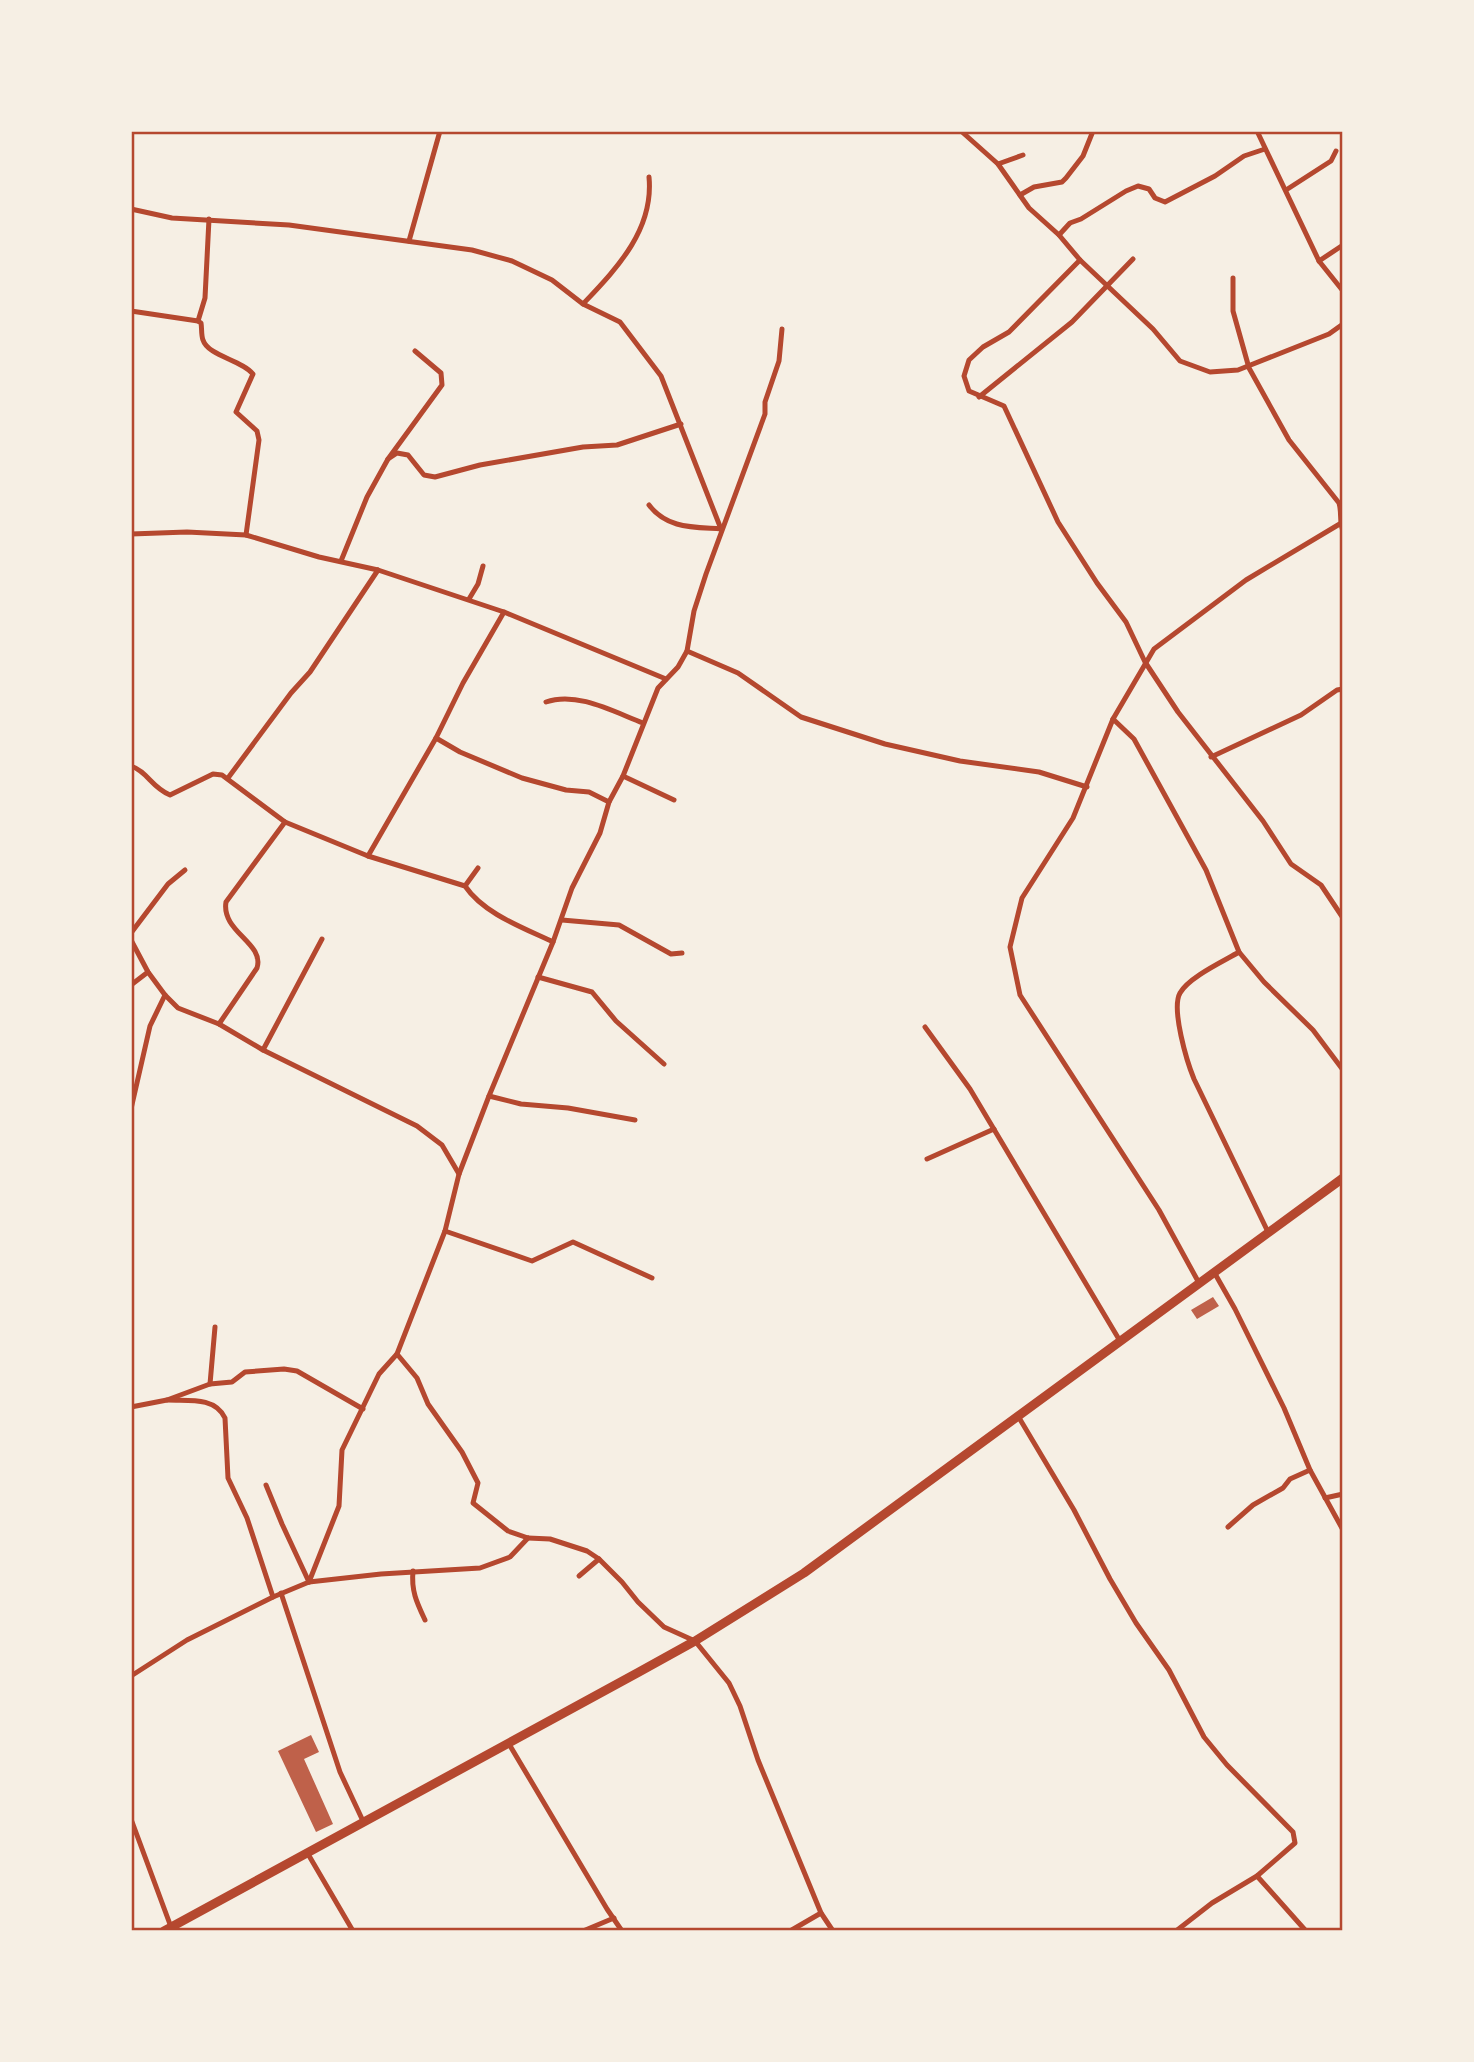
<svg xmlns="http://www.w3.org/2000/svg" width="1474" height="2062" font-family="'Noto Serif',serif">
<style>
.building{fill:#bf614a}
.lines{fill:none;stroke-linecap:round;stroke-linejoin:round}
.minor{stroke:#b5482f;stroke-width:5}
.trunk{stroke:#b5482f;stroke-width:9}
.neatline{fill:none;stroke:#b5482f;stroke-width:2.5}
</style>
<rect width="100%" height="100%" fill="#f6efe4"/>
<g class="building">
<polygon points="1213,1297 1219,1306 1197,1319 1191,1310"/>
<polygon points="311,1735 319,1752 304,1759 333,1824 316,1832 278,1751"/>
</g>
<g class="lines">
<g class="minor">
<polyline points="961,131 998,164 1029,208 1059,235 1080,260 1153,329 1180,361 1210,372 1238,370 1329,334 1343,324"/>
<polyline points="1257,131 1319,261 1343,291"/>
<polyline points="998,164 1023,155"/>
<polyline points="1286,190 1331,161 1336,151"/>
<polyline points="1020,195 1034,187 1062,182 1066,178 1083,156 1093,131"/>
<polyline points="131,209 172,218 289,225 472,250 512,261 552,280 583,304 620,322 661,376 721,529"/>
<path d="M209 219 205 298 198 321 201 323C202 328 201 335 203 340 208 356 242 360 253 374L236 412 257 431 259 440 246 535"/>
<polyline points="1059,235 1070,223 1081,219 1126,191 1138,186 1149,189 1155,198 1165,202 1215,176 1244,156 1265,149"/>
<polyline points="409,241 440,131"/>
<polyline points="1080,260 1009,332 983,347 969,360 964,376 969,391 1004,406 1058,522 1097,583 1126,622 1145,662 1178,712 1263,821 1291,864 1321,885 1343,918"/>
<polyline points="1319,261 1343,245"/>
<path d="M1233 278V311L1249 368 1289 440 1339 503C1342 513 1339 522 1343 531"/>
<path d="M583 304C617 268 654 230 649 177"/>
<polyline points="131,311 198,321"/>
<polyline points="979,397 1072,322 1133,259"/>
<polyline points="388,459 397,453 408,455 424,475 435,477 480,465 583,447 617,445 681,424"/>
<path d="M649 505C667 529 694 527 721 529"/>
<polyline points="131,534 187,532 246,535 319,557 378,570 504,612 666,679"/>
<polyline points="341,561 367,497 388,459 442,385 441,373 415,351"/>
<polyline points="469,599 478,584 483,566"/>
<polyline points="687,651 738,673 801,717 885,744 960,761 1039,772 1087,787"/>
<path d="M546 702C577 691 614 712 643 723"/>
<polyline points="1113,719 1134,739 1206,870 1239,952 1264,982 1313,1030 1343,1070"/>
<polyline points="436,738 460,752 522,778 566,790 589,792 609,802"/>
<polyline points="1211,757 1301,715 1337,690 1343,689"/>
<path d="M131 766C148 772 151 787 170 795L213 774 222 775 285 822 368 856 465 886C484 914 524 928 553 942"/>
<polyline points="623,776 674,800"/>
<polyline points="228,778 291,693 310,672 378,570"/>
<polyline points="368,856 436,738 463,683 504,612"/>
<polyline points="465,886 478,868"/>
<polyline points="562,920 619,925 671,954 682,953"/>
<polyline points="131,933 168,884 185,870"/>
<polyline points="131,940 148,972 165,995 178,1008 219,1024 263,1050 417,1126 442,1145 459,1174"/>
<path d="M1239 952C1224 961 1189 977 1180 993 1171 1009 1187 1062 1194 1079L1268 1232"/>
<polyline points="538,977 592,992 616,1021 664,1064"/>
<polyline points="131,985 148,972"/>
<path d="M219 1024 257 968C265 943 221 932 226 902L285 822"/>
<polyline points="925,1027 970,1089 1120,1341"/>
<polyline points="263,1050 322,939"/>
<polyline points="489,1096 521,1104 568,1108 635,1120"/>
<polyline points="131,1109 150,1026 165,995"/>
<polyline points="927,1159 994,1129"/>
<polyline points="445,1231 532,1261 573,1242 652,1278"/>
<polyline points="1214,1272 1235,1309 1284,1408 1310,1470 1343,1530"/>
<polyline points="1199,1283 1159,1210 1020,995 1010,947 1022,898 1073,818 1113,719 1154,649 1246,580 1343,522"/>
<polyline points="397,1354 417,1378 428,1404 462,1452 478,1483 473,1503 508,1531 528,1538 550,1539 587,1551 599,1559 622,1582 638,1602 664,1627 695,1641 729,1683 740,1706 758,1760 821,1913 833,1931"/>
<polyline points="210,1384 215,1327"/>
<polyline points="131,1407 167,1400 210,1384 232,1382 245,1372 284,1369 297,1371 363,1409"/>
<polyline points="1018,1416 1074,1510 1110,1579 1136,1623 1169,1670 1204,1737 1227,1765 1293,1832 1295,1843 1257,1876 1212,1903 1176,1931"/>
<polyline points="266,1485 282,1524 309,1582"/>
<polyline points="1325,1498 1343,1494"/>
<polyline points="1228,1527 1253,1505 1283,1488 1290,1479 1310,1470"/>
<path d="M413 1571C411 1591 417 1603 425 1620"/>
<polyline points="579,1576 599,1559"/>
<polyline points="309,1582 339,1506 342,1450 379,1374 397,1354 445,1231 459,1174 489,1096 553,942 572,888 600,833 609,802 623,776 658,688 678,667 687,651 694,611 706,574 765,414 765,402 779,361 782,329"/>
<polyline points="281,1593 340,1772 363,1821"/>
<polyline points="273,1597 309,1582 381,1574 480,1568 510,1557 528,1538"/>
<path d="M131 1676 187 1640 273 1597 247 1518 228 1478 225 1418C215 1396 187 1401 167 1400"/>
<polyline points="509,1744 607,1909 622,1931"/>
<polyline points="131,1819 171,1927"/>
<polyline points="308,1854 353,1931"/>
<polyline points="1257,1876 1306,1931"/>
<polyline points="583,1931 614,1918"/>
<polyline points="790,1931 821,1913"/>
</g>
<polyline class="trunk" points="164,1931 639,1672 695,1641 804,1573 1343,1178"/>
</g>
<rect width="1474" height="2062" fill="none" stroke="#f6efe4" stroke-width="266"/>
<rect x="133" y="133" width="1208" height="1796" class="neatline"/>
</svg>
